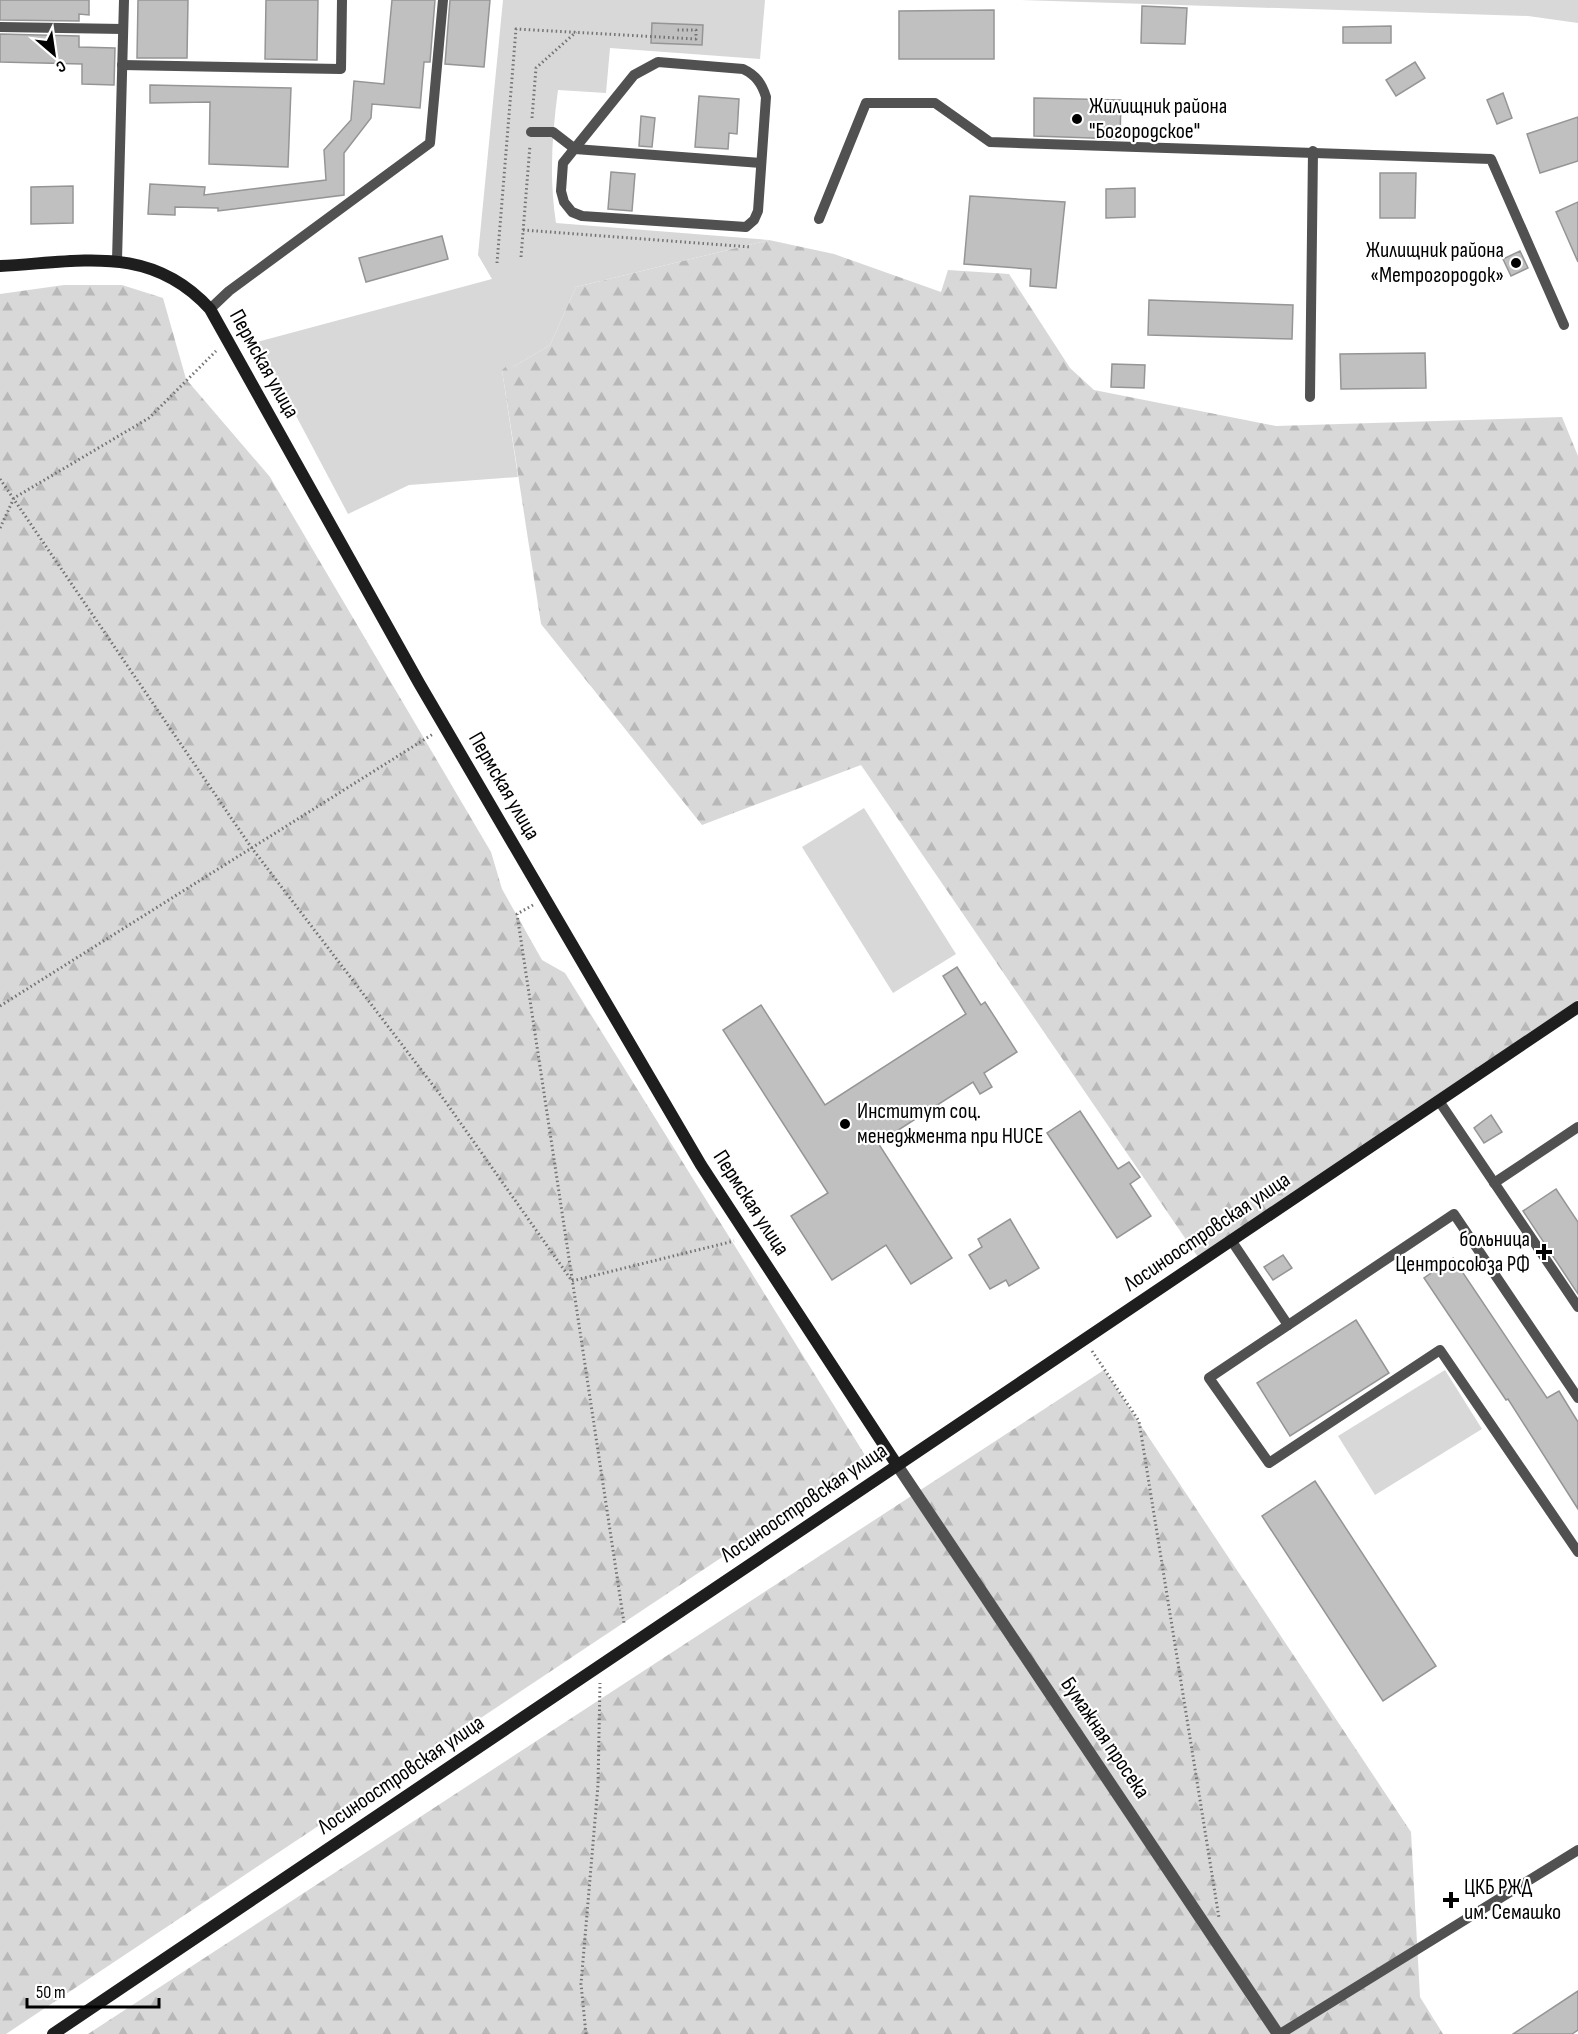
<svg xmlns="http://www.w3.org/2000/svg" width="1578" height="2034" font-family="'Sofia Sans Condensed',sans-serif">
<style>
.grass{fill:#d8d8d8}
.forest{fill:url(#forest-firs)}
.building{fill:#c0c0c0;stroke:#959595;stroke-width:1.5}
.lines{fill:none;stroke-linecap:round;stroke-linejoin:round}
.path{stroke:#737373;stroke-width:3;stroke-dasharray:1.5 3;stroke-linecap:butt}
.lane{stroke:#515151;stroke-width:10}
.street{stroke:#515151;stroke-width:12}
.secondary{stroke:#1e1e1e;stroke-width:12}
.poi-dot{fill:#000;stroke:#fff;stroke-width:2}
.labels{text-anchor:middle;dominant-baseline:central;stroke-width:4.5;stroke-linejoin:round;paint-order:stroke}
.poi-label{font-size:22px;fill:#000;stroke:#fff;text-anchor:start}
.street-label{font-size:22px;fill:#000;stroke:#fff}
</style>
<defs>
<pattern id="forest-firs" width="22" height="20" patternUnits="userSpaceOnUse" patternTransform="scale(1.5)"><rect width="22" height="20" fill="#d8d8d8"/><path d="M5 1l3.5 6h-7zM16 11l3.5 6h-7z" fill="#b8b8b8"/></pattern>
</defs>
<rect width="100%" height="100%" fill="#fff"/>
<g class="grass">
<path d="M503 0H765L760 59 610 48 606 93 558 90C552 135 549 178 556 223L769 240 576 287 550 345 513 367 502 370 518 477 409 485 348 514 257 342 492 279 478 255Z"/>
<polygon points="1021,0 1578,0 1578,23 1528,16"/>
<polygon points="864,808 956,954 893,993 802,847"/>
<polygon points="1445,1370 1482,1429 1375,1495 1338,1436"/>
</g>
<g class="forest">
<polygon points="769,240 834,254 941,292 948,270 1009,274 1070,368 1094,390 1276,426 1562,417 1578,456 1578,1000 1198,1257 861,765 702,825 541,624 502,370 508,365 513,367 550,345 576,287"/>
<polygon points="64,285 122,285 163,298 186,379 270,477 491,852 502,889 542,960 565,973 868,1460 6,2034 0,2034 0,294"/>
<polygon points="1104,1370 1411,1832 1420,1997 1443,2034 88,2034"/>
</g>
<g class="building">
<polygon points="0,0 89,0 89,15 79,14 79,21 0,20"/>
<polygon points="138,0 188,0 187,58 137,58"/>
<polygon points="266,0 318,0 317,60 265,59"/>
<polygon points="392,0 435,0 430,62 424,62 420,108 372,104 371,118 344,153 344,195 218,211 218,208 175,207 175,215 148,214 150,184 205,187 204,195 326,180 324,150 351,120 354,81 384,84"/>
<polygon points="450,0 490,0 484,67 445,64"/>
<polygon points="1142,6 1187,8 1185,44 1141,43"/>
<polygon points="994,10 994,59 899,59 899,11"/>
<polygon points="652,23 703,25 702,45 651,43"/>
<polygon points="1391,26 1391,43 1343,43 1343,27"/>
<polygon points="0,34 79,36 79,47 115,48 114,85 82,84 82,64 0,62"/>
<polygon points="1415,62 1425,78 1396,96 1386,80"/>
<polygon points="150,85 291,88 288,167 209,164 210,102 150,103"/>
<polygon points="1503,93 1512,118 1497,124 1487,100"/>
<polygon points="699,96 739,99 737,134 729,133 728,149 695,147"/>
<polygon points="1034,98 1121,100 1120,139 1034,136"/>
<polygon points="641,116 655,118 652,147 639,146"/>
<polygon points="1578,117 1578,161 1540,173 1527,134"/>
<polygon points="611,172 635,174 632,211 608,209"/>
<polygon points="1380,173 1416,173 1415,218 1380,218"/>
<polygon points="73,186 73,223 31,224 31,187"/>
<polygon points="1135,188 1135,217 1106,218 1106,189"/>
<polygon points="970,196 1065,202 1056,288 1030,286 1031,269 964,264"/>
<polygon points="1578,202 1578,262 1556,212"/>
<polygon points="442,236 448,259 366,282 359,258"/>
<polygon points="1520,251 1528,268 1511,276 1503,259"/>
<polygon points="1149,300 1293,305 1292,339 1148,335"/>
<polygon points="1425,353 1426,388 1341,389 1340,354"/>
<polygon points="1112,364 1145,365 1144,388 1111,387"/>
<polygon points="957,967 981,1005 985,1002 1017,1052 984,1073 992,1087 980,1094 973,1082 878,1143 952,1258 911,1284 886,1245 832,1280 791,1216 828,1193 723,1030 761,1005 825,1105 966,1014 943,976"/>
<polygon points="1080,1111 1118,1169 1129,1162 1140,1177 1130,1184 1151,1216 1117,1238 1047,1133"/>
<polygon points="1491,1115 1502,1132 1484,1143 1474,1128"/>
<polygon points="1556,1189 1578,1222 1578,1294 1523,1211"/>
<polygon points="1010,1219 1039,1268 1009,1286 1006,1280 990,1289 969,1255 982,1247 978,1239"/>
<polygon points="1283,1255 1292,1268 1273,1280 1264,1267"/>
<polygon points="1453,1258 1547,1398 1559,1391 1578,1422 1578,1509 1508,1399 1506,1400 1424,1278"/>
<polygon points="1356,1320 1389,1373 1290,1436 1257,1383"/>
<polygon points="1315,1481 1436,1666 1383,1701 1262,1516"/>
<polygon points="1578,1991 1578,2030 1572,2034 1513,2034"/>
</g>
<g class="lines">
<g class="path">
<polyline points="532,118 536,68 576,32"/>
<polyline points="523,230 751,247"/>
<polyline points="521,257 530,145"/>
<polyline points="497,263 516,29 696,39 696,30 675,30"/>
<polyline points="0,479 251,847 445,1101 572,1281 734,1241"/>
<polyline points="0,528 14,498 149,418 216,351"/>
<polyline points="533,905 517,914 624,1623"/>
<polyline points="0,1006 433,734"/>
<polyline points="1092,1351 1139,1421 1219,1918"/>
<polyline points="586,2034 581,1984 598,1785 600,1683"/>
</g>
<g class="lane">
<polyline points="0,27 123,29"/>
<path d="M658 62 743 69C756 75 762 84 766 97L758 211 754 220 746 227 582 216 572 212 564 202 561 191 563 163 634 75Z"/>
<polyline points="122,65 341,69 342,0"/>
<polyline points="531,132 553,132 575,149 761,163"/>
<polyline points="819,219 866,103 935,103 990,142 1491,159 1564,325"/>
<polyline points="117,260 124,0"/>
<polyline points="210,309 229,291 430,143 443,0"/>
<polyline points="1310,397 1313,151"/>
<polyline points="1439,1101 1578,1307"/>
<polyline points="1494,1183 1578,1127"/>
<polyline points="1231,1240 1288,1325"/>
<polyline points="1578,1398 1454,1214 1209,1378 1269,1463 1440,1350 1578,1552"/>
<polyline points="1280,2034 1578,1850"/>
</g>
<polyline class="street" points="897,1465 1278,2034"/>
<g class="secondary">
<path d="M0 266C80 262 150 243 210 309L419 683 701 1165 897 1465"/>
<polyline points="53,2034 1578,1007"/>
</g>
</g>
<g class="poi-dot">
<circle cx="1077" cy="119" r="6"/>
<circle cx="1516" cy="263" r="6"/>
<circle cx="845" cy="1124" r="6"/>
<path d="M1541 1243h6v6h6v6h-6v6h-6v-6h-6v-6h6z"/>
<path d="M1448 1891h6v6h6v6h-6v6h-6v-6h-6v-6h6z"/>
</g>
<g class="labels">
<g class="poi-label">
<text x="1089" y="106">Жилищник района<tspan x="1089" dy="25">"Богородское"</tspan></text>
<text x="1504" y="250" text-anchor="end">Жилищник района<tspan x="1504" dy="25">«Метрогородок»</tspan></text>
<text x="857" y="1111">Институт соц.<tspan x="857" dy="25">менеджмента при HUCE</tspan></text>
<text x="1530" y="1239" text-anchor="end">больница<tspan x="1530" dy="25">Центросоюза РФ</tspan></text>
<text x="1464" y="1887">ЦКБ РЖД<tspan x="1464" dy="25">им. Семашко</tspan></text>
</g>
<g class="street-label">
<text transform="translate(264 364) rotate(61)">Пермская улица</text>
<text transform="translate(504 786) rotate(60)">Пермская улица</text>
<text transform="translate(751 1203) rotate(57)">Пермская улица</text>
<text transform="translate(1207 1232) rotate(-34)">Лосиноостровская улица</text>
<text transform="translate(804 1503) rotate(-34)">Лосиноостровская улица</text>
<text transform="translate(1105 1738) rotate(56)">Бумажная просека</text>
<text transform="translate(401 1775) rotate(-34)">Лосиноостровская улица</text>
</g>
</g>
<g transform="translate(54 54) rotate(151)" stroke="#ffffff" stroke-width="4.5" paint-order="stroke">
<path d="M0-4.5L10 22L0 15L-10 22Z" fill="#000000"/>
<text y="-9" font-size="16" font-weight="bold" text-anchor="middle" fill="#000000">С</text>
</g>
<path d="M27 1998v9h132v-9" fill="none" stroke="#000000" stroke-width="3"/>
<text x="36" y="1998" font-size="18" fill="#000000" stroke="#ffffff" stroke-width="4.5" paint-order="stroke">50 m</text>
</svg>
